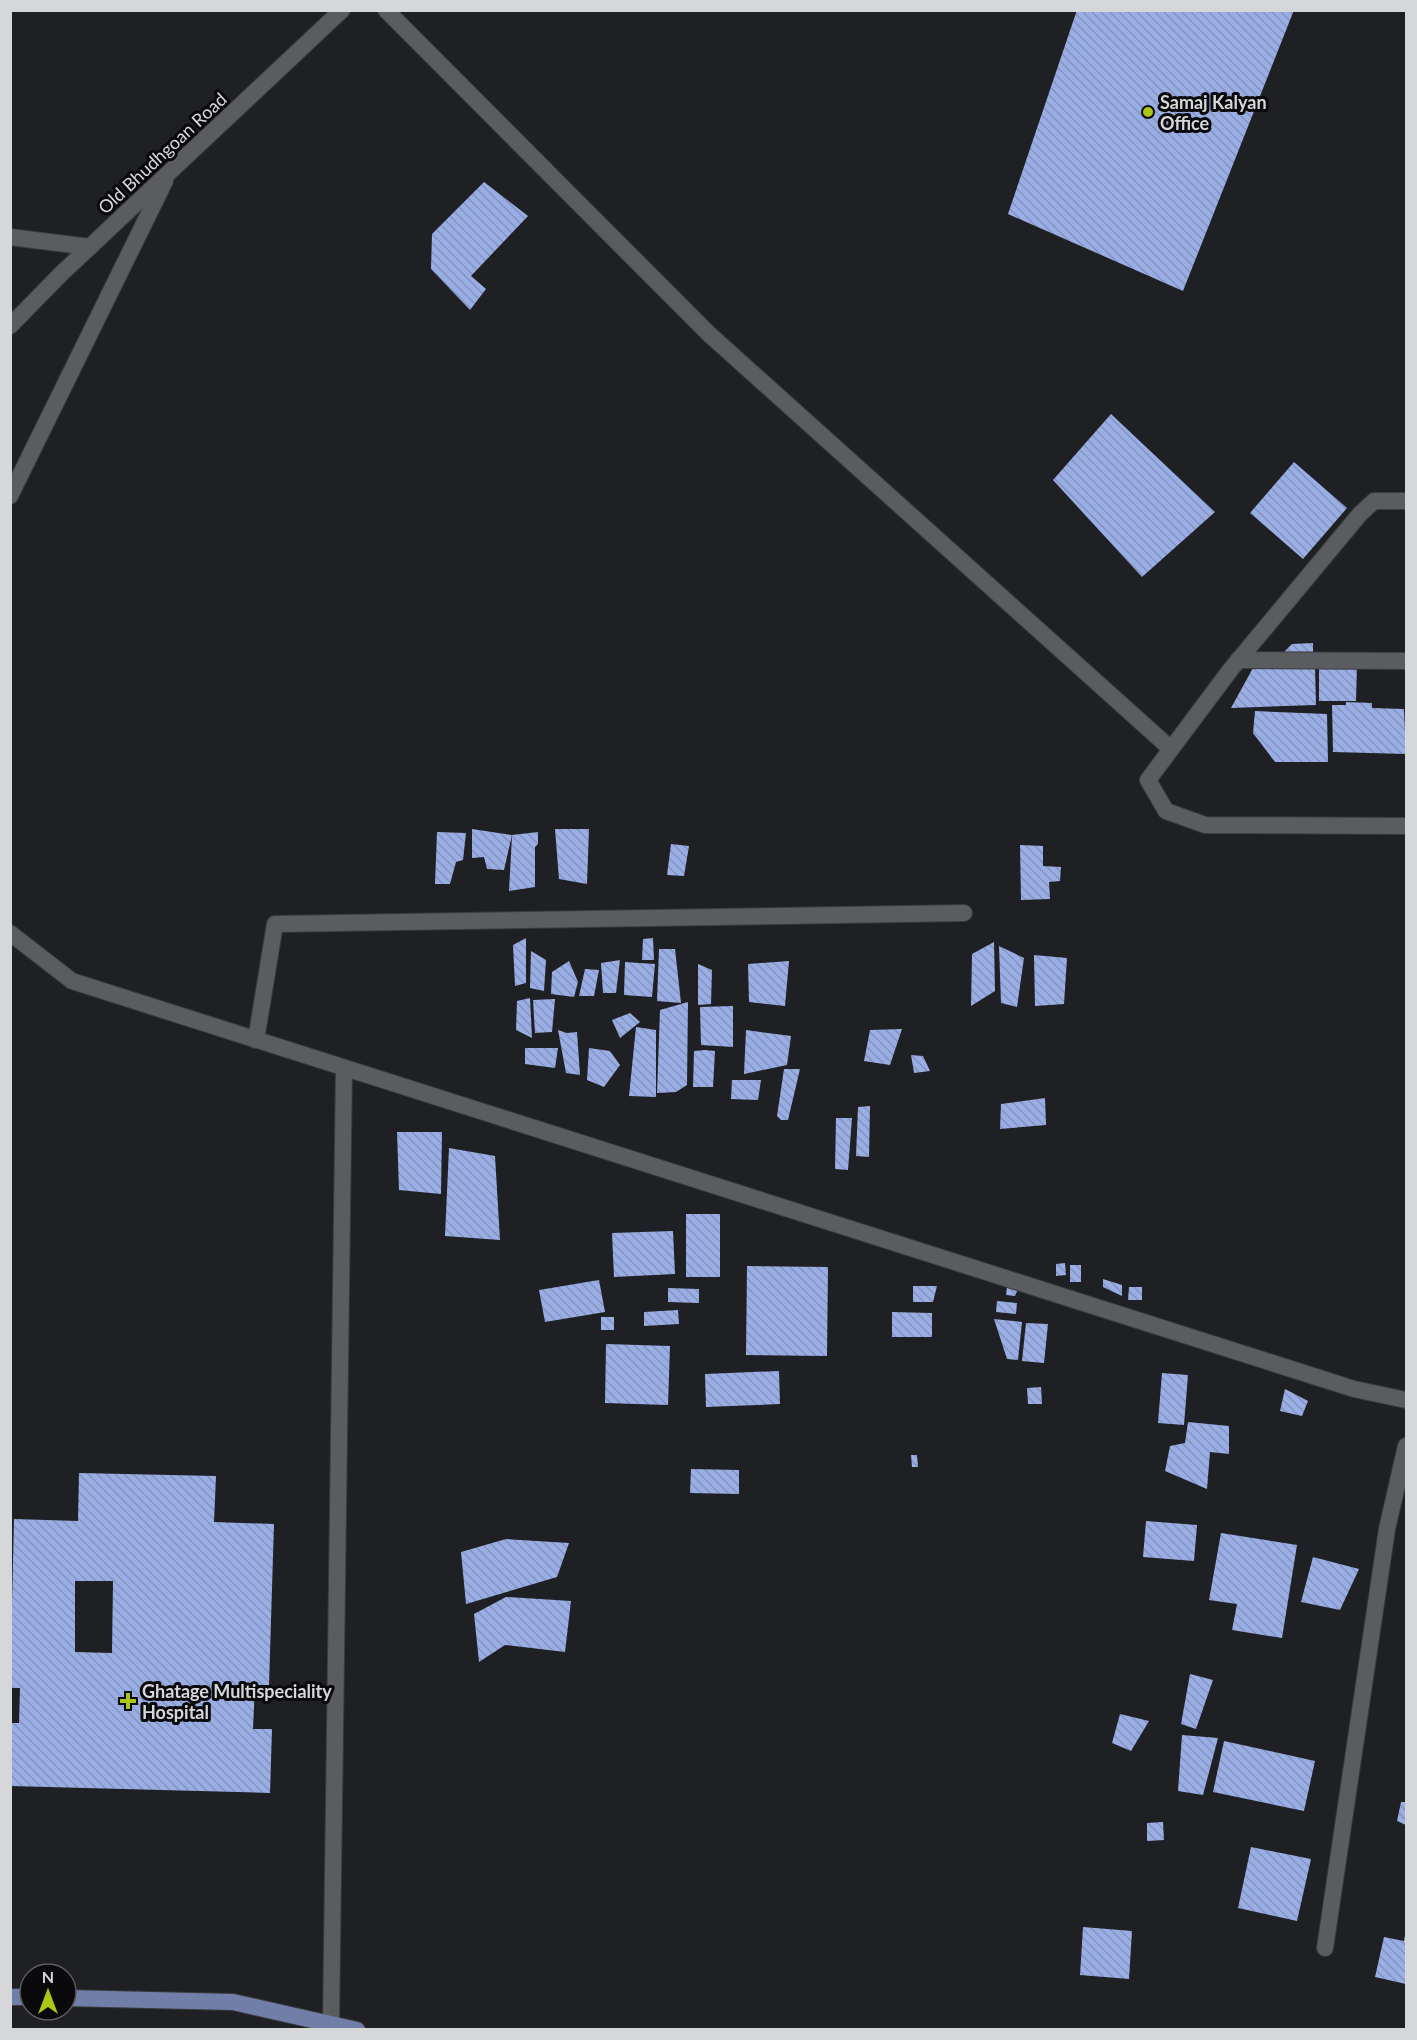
<svg xmlns="http://www.w3.org/2000/svg" width="1417" height="2040" font-family="Lato,sans-serif">
<style>
.building{fill:url(#building-back-hatch);fill-rule:evenodd}
.lines{fill:none;stroke-linecap:round;stroke-linejoin:round}
.minor-casing{stroke:#3a3b3e;stroke-width:18}
.primary-casing{stroke:#3a3b3e;stroke-width:18}
.minor{stroke:#5b5c60;stroke-width:16}
.primary{stroke:#717fa8;stroke-width:16}
.poi-dot{fill:#abc614;stroke:#0a0a0c;stroke-width:2}
.labels{text-anchor:middle;dominant-baseline:central;stroke-width:6;stroke-linejoin:round;paint-order:stroke}
.poi-label{font-size:18px;font-weight:bold;fill:#d6d7d9;stroke:#0a0a0c;text-anchor:start}
.street-label{font-size:18px;fill:#d6d7d9;stroke:#0a0a0c}
</style>
<defs>
<pattern id="building-back-hatch" width="6" height="6" patternUnits="userSpaceOnUse" patternTransform="scale(1.5)"><rect width="6" height="6" fill="#9aaee6"/><path d="M-1 5l2 2M0 0l6 6M5-1l2 2" fill="none" stroke="#8492bd"/></pattern>
</defs>
<rect width="100%" height="100%" fill="#1f2024"/>
<g class="building">
<polygon points="1077,10 1294,10 1183,291 1008,214"/>
<polygon points="484,182 528,216 471,276 486,289 470,310 431,269 432,234"/>
<polygon points="1111,414 1215,512 1142,577 1053,480"/>
<polygon points="1294,462 1347,508 1303,559 1250,513"/>
<polygon points="1313,643 1313,656 1280,656 1292,644"/>
<polygon points="1319,663 1357,664 1356,701 1319,701"/>
<polygon points="1253,668 1315,668 1316,705 1231,708"/>
<polygon points="1346,702 1372,703 1372,708 1404,709 1406,754 1333,752 1332,705 1346,705"/>
<polygon points="1255,711 1327,714 1328,762 1275,762 1253,733"/>
<polygon points="472,829 512,835 504,870 487,869 484,857 472,858"/>
<polygon points="555,829 589,829 587,884 559,879"/>
<polygon points="437,832 466,833 463,860 456,862 450,884 435,884"/>
<polygon points="538,832 538,844 535,847 535,887 509,891 512,835"/>
<polygon points="671,844 689,846 684,876 667,875"/>
<polygon points="1020,845 1043,846 1043,866 1061,867 1060,881 1049,882 1050,899 1021,900"/>
<polygon points="526,938 526,983 515,986 513,945"/>
<polygon points="653,938 654,960 642,960 643,939"/>
<polygon points="994,942 995,991 971,1006 972,954"/>
<polygon points="999,946 1024,958 1017,1007 1001,1003"/>
<polygon points="659,949 675,949 681,1003 657,1001"/>
<polygon points="531,951 546,960 544,991 530,988"/>
<polygon points="1034,955 1067,958 1064,1004 1035,1006"/>
<polygon points="620,960 616,993 603,993 601,963"/>
<polygon points="569,961 578,982 574,997 551,994 552,972"/>
<polygon points="789,961 785,1006 749,1002 748,964"/>
<polygon points="625,962 655,964 652,997 624,995"/>
<polygon points="698,964 712,970 711,1004 698,1005"/>
<polygon points="585,969 599,970 594,996 579,996"/>
<polygon points="530,998 532,1038 516,1030 517,1001"/>
<polygon points="555,999 552,1032 535,1033 533,1000"/>
<polygon points="688,1002 687,1085 676,1092 657,1093 660,1010"/>
<polygon points="733,1006 733,1047 701,1045 700,1007"/>
<polygon points="630,1013 640,1022 620,1038 612,1020"/>
<polygon points="636,1027 656,1030 656,1097 629,1096"/>
<polygon points="902,1029 890,1065 864,1061 870,1030"/>
<polygon points="558,1030 567,1033 577,1032 580,1075 566,1073"/>
<polygon points="746,1030 791,1036 787,1065 744,1074"/>
<polygon points="525,1048 558,1048 555,1068 525,1064"/>
<polygon points="589,1048 610,1051 620,1065 604,1087 587,1080"/>
<polygon points="705,1050 715,1051 713,1087 693,1087 694,1051"/>
<polygon points="911,1055 923,1056 930,1071 914,1073"/>
<polygon points="784,1069 800,1069 788,1120 781,1120 777,1116"/>
<polygon points="732,1080 761,1080 758,1100 731,1099"/>
<polygon points="1045,1098 1046,1125 1000,1129 1001,1104"/>
<polygon points="870,1106 869,1157 856,1156 858,1107"/>
<polygon points="836,1118 852,1118 848,1170 835,1169"/>
<polygon points="397,1132 442,1132 441,1194 399,1190"/>
<polygon points="449,1148 495,1156 500,1240 445,1236"/>
<rect x="686" y="1214" width="34" height="63"/>
<polygon points="673,1231 675,1274 614,1277 612,1233"/>
<polygon points="1065,1263 1066,1275 1056,1276 1056,1264"/>
<rect x="1070" y="1265" width="11" height="17"/>
<polygon points="747,1266 828,1267 827,1356 746,1355"/>
<polygon points="1103,1279 1122,1285 1122,1296 1103,1287"/>
<polygon points="599,1280 605,1312 545,1322 539,1290"/>
<polygon points="913,1286 937,1286 933,1302 913,1302"/>
<polygon points="1007,1287 1018,1289 1015,1296 1006,1295"/>
<polygon points="1129,1287 1142,1287 1142,1300 1128,1300"/>
<polygon points="668,1288 699,1289 699,1303 668,1302"/>
<polygon points="997,1301 1017,1303 1016,1314 996,1312"/>
<polygon points="678,1310 679,1324 644,1326 644,1312"/>
<polygon points="892,1312 932,1313 932,1337 892,1337"/>
<rect x="601" y="1317" width="13" height="13"/>
<polygon points="994,1319 1022,1322 1018,1360 1007,1359"/>
<polygon points="1026,1323 1048,1324 1044,1363 1022,1361"/>
<polygon points="606,1344 670,1346 668,1405 605,1403"/>
<polygon points="779,1371 780,1404 706,1407 705,1374"/>
<polygon points="1162,1373 1188,1375 1184,1425 1158,1423"/>
<polygon points="1041,1387 1042,1404 1028,1404 1027,1388"/>
<polygon points="1285,1389 1308,1401 1302,1416 1280,1411"/>
<polygon points="1188,1422 1229,1426 1229,1454 1210,1452 1207,1489 1165,1471 1170,1446 1185,1443"/>
<polygon points="911,1455 917,1455 918,1467 912,1467"/>
<polygon points="691,1469 739,1470 739,1494 690,1493"/>
<path d="M79 1473 216 1476 214 1522 274 1524 269 1685H255L253 1729H272L270 1793 10 1786V1723H19L20 1688H10L14 1519 78 1521ZM75 1581H113L112 1653 75 1652Z"/>
<polygon points="1146,1521 1197,1525 1194,1561 1143,1557"/>
<polygon points="1221,1533 1297,1545 1282,1638 1232,1630 1237,1604 1209,1600"/>
<polygon points="506,1539 569,1543 557,1577 466,1604 461,1552"/>
<polygon points="1313,1557 1359,1569 1340,1610 1301,1602"/>
<polygon points="506,1597 571,1601 565,1652 505,1645 479,1662 474,1614"/>
<polygon points="1190,1674 1213,1680 1196,1729 1181,1724"/>
<polygon points="1120,1714 1149,1721 1131,1751 1112,1743"/>
<polygon points="1182,1735 1218,1738 1203,1795 1178,1791"/>
<polygon points="1224,1741 1315,1761 1304,1811 1213,1792"/>
<polygon points="1401,1802 1406,1802 1406,1825 1397,1821"/>
<polygon points="1163,1822 1164,1840 1147,1841 1147,1823"/>
<polygon points="1251,1847 1311,1859 1297,1921 1238,1908"/>
<polygon points="1083,1927 1132,1931 1129,1979 1080,1975"/>
<polygon points="1405,1935 1406,1984 1375,1977 1384,1937 1404,1941"/>
</g>
<g class="lines">
<defs>
<g id="minor">
<polyline points="386,10 709,334 1171,749"/>
<polyline points="10,237 90,247"/>
<polyline points="10,326 62,273 342,10"/>
<polyline points="10,496 165,181"/>
<polyline points="1406,501 1374,501 1360,514 1231,669 1148,780 1166,811 1205,825 1406,826"/>
<polyline points="1238,660 1406,661"/>
<polyline points="10,933 72,981 1354,1389 1406,1400"/>
<polyline points="256,1040 275,924 964,913"/>
<polyline points="1325,1948 1387,1529 1406,1446"/>
<polyline points="331,2023 344,1068"/>
</g>
<g id="primary">
<polyline points="10,1997 30,1997"/>
<polyline points="66,1998 233,2002 357,2030"/>
</g>
</defs>
<use href="#minor" class="minor-casing"/>
<use href="#primary" class="primary-casing"/>
<use href="#minor" class="minor"/>
<use href="#primary" class="primary"/>
</g>
<g class="poi-dot">
<circle cx="1148" cy="112" r="6"/>
<path d="M125 1692h6v6h6v6h-6v6h-6v-6h-6v-6h6z"/>
</g>
<g class="labels">
<g class="poi-label">
<text x="1160" y="102">Samaj Kalyan<tspan x="1160" dy="21">Office</tspan></text>
<text x="142" y="1691">Ghatage Multispeciality<tspan x="142" dy="21">Hospital</tspan></text>
</g>
<g class="street-label">
<text transform="translate(162 153) rotate(-43)">Old Bhudhgoan Road</text>
</g>
</g>
<rect width="1417" height="2040" fill="none" stroke="#d6d7d9" stroke-width="24"/>
<g transform="translate(48 1992)"><circle r="28" fill="#0a0a0c" stroke="#5c5c5e" stroke-width="1.5"/>
<path d="M0-4.5L10 22L0 15L-10 22Z" fill="#abc614"/>
<text y="-9" font-size="16" font-weight="bold" text-anchor="middle" fill="#d6d7d9">N</text>
</g>
</svg>
